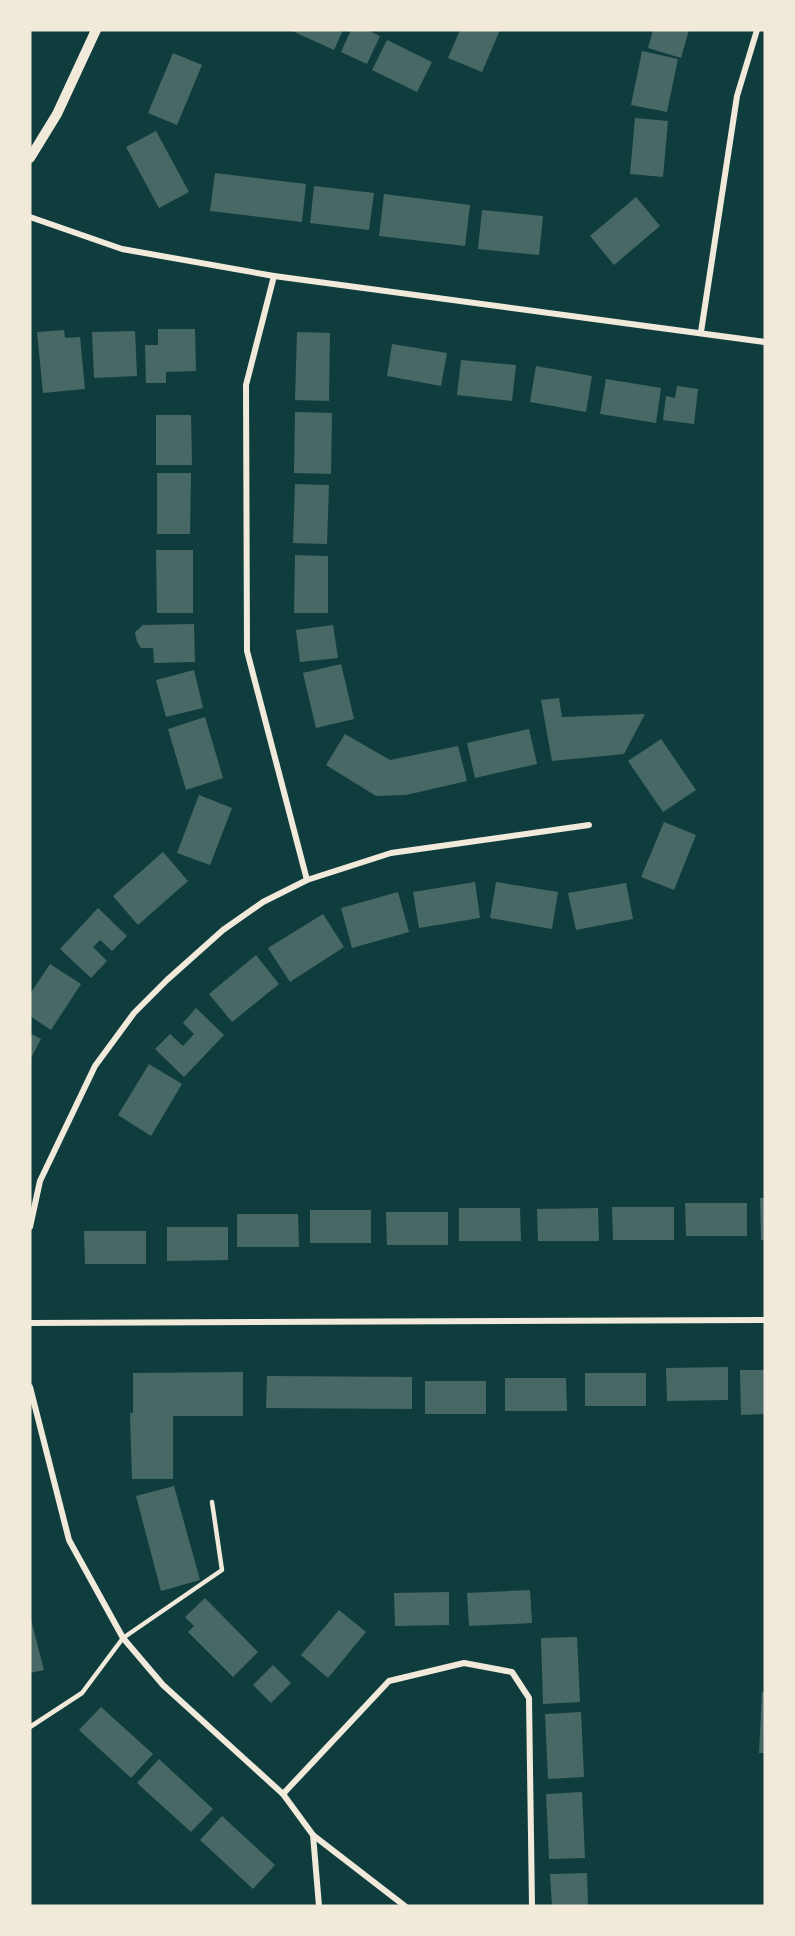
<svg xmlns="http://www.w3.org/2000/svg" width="795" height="1936" font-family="Cabin,sans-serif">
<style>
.building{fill:#486865}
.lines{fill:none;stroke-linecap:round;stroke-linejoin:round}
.service{stroke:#f1e9da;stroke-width:4.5}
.minor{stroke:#f1e9da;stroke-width:6}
.tertiary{stroke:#f1e9da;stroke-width:10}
</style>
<rect width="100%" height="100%" fill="#0f3d3e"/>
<g class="building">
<polygon points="290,30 343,30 334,50"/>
<polygon points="351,30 367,30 380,36 367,64 341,52"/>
<polygon points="460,30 500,30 482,72 448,58"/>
<polygon points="653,30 689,30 681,58 648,48"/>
<polygon points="387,40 432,62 417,92 372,70"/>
<polygon points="642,51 678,59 667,112 631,105"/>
<polygon points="173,53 202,65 177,125 148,113"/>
<polygon points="635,118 668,121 663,177 630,174"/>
<polygon points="156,131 189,192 159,208 126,147"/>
<polygon points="215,173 306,184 302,222 210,211"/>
<polygon points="314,186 374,193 369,230 310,223"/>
<polygon points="384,194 470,205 465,246 379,236"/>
<polygon points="636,197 660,226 614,265 590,236"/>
<polygon points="482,210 543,216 539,255 478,249"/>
<polygon points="158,329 195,329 196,371 166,372 166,383 146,383 145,345 158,345"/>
<polygon points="64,330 65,338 80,337 85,389 43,393 37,332"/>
<polygon points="135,331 137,376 94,378 92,332"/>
<polygon points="297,332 330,333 329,401 295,400"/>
<polygon points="392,344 447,353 441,386 387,376"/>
<polygon points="461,360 516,365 512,401 457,395"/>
<polygon points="536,366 592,376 586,412 530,402"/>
<polygon points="606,379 661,388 656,423 600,414"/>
<polygon points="677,386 698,389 694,424 663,420 666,396 675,398"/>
<polygon points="295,412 332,413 331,474 294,473"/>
<polygon points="156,415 191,415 192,465 156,465"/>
<polygon points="157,473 191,473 190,534 157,534"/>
<polygon points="295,484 329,485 327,544 293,543"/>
<polygon points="156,550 193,550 193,613 157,613"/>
<polygon points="295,555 328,556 328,613 294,613"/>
<polygon points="194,624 195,662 154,663 153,648 141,648 137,642 135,632 143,625"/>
<polygon points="333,625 338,658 300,662 296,630"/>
<polygon points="341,664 354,719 316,728 303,673"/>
<polygon points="194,670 203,708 166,717 156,680"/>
<polygon points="559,698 562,717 645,714 624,754 552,761 541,700"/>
<polygon points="205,717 223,778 186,790 168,729"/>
<polygon points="529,729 537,764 475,778 467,743"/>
<polygon points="345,734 390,760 458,746 467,781 406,795 376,796 326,765"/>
<polygon points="661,739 696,790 663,812 628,761"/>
<polygon points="199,795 232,808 210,865 177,853"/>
<polygon points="664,822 696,835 674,890 641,877"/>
<polygon points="163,852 188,881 138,925 113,896"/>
<polygon points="475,882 480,918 419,928 413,892"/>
<polygon points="496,882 558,892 552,929 490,918"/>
<polygon points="626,883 633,919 576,930 568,893"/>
<polygon points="398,892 409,932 352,948 341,908"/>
<polygon points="98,908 127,936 112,951 100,940 93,947 107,961 91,978 60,949"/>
<polygon points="323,914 344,947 290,982 268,948"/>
<polygon points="256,955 279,984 232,1022 209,994"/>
<polygon points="50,964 81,984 51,1030 30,1016 30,994"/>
<polygon points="196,1008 224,1035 184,1077 155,1049 170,1034 183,1046 194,1034 183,1023"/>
<polygon points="30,1033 41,1039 30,1060"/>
<polygon points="149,1064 182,1084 151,1136 118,1115"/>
<polygon points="760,1198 765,1198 765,1240 761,1240"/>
<polygon points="685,1203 747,1203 747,1236 686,1236"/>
<polygon points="612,1207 674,1207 674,1240 613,1240"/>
<polygon points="459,1208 520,1208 521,1241 459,1241"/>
<polygon points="598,1208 599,1241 538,1241 537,1209"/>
<rect x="310" y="1210" width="61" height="33"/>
<polygon points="386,1212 448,1212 448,1245 387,1245"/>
<polygon points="237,1214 298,1214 299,1247 237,1247"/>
<polygon points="167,1227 228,1227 228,1260 167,1261"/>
<polygon points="84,1231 146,1231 146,1264 85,1264"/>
<polygon points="728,1367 728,1400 667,1401 666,1368"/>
<polygon points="740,1370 765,1370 765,1414 741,1415"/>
<polygon points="243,1372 243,1416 173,1416 173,1479 132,1479 130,1413 133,1413 133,1373"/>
<rect x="585" y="1373" width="61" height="33"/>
<polygon points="267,1376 412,1377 412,1409 266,1408"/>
<polygon points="505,1378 566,1378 567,1411 505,1411"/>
<rect x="425" y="1381" width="61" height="33"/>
<polygon points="174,1486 200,1580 161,1591 136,1496"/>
<polygon points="530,1590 532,1623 469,1626 467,1593"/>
<polygon points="449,1592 449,1625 395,1626 394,1593"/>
<polygon points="205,1598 258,1652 233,1677 188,1632 194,1626 185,1617"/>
<polygon points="339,1610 366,1632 328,1678 301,1655"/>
<polygon points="30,1616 44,1670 30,1673"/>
<polygon points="577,1637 580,1702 543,1704 541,1638"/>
<polygon points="273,1665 291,1683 271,1703 253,1685"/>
<polygon points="762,1692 765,1692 765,1753 759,1753"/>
<polygon points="101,1707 153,1754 131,1778 79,1730"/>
<polygon points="581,1712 584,1777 548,1779 545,1714"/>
<polygon points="159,1759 213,1809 191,1832 137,1783"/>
<polygon points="582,1792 585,1858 549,1859 546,1794"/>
<polygon points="222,1816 275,1865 253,1889 200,1840"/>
<polygon points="587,1873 588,1906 552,1906 550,1874"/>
</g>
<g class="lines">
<polyline class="service" points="30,1727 82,1693 123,1638 222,1570 212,1502"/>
<g class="minor">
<polyline points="30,217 122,249 274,276 765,342"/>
<polyline points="274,276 246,385 247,651 307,880"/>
<polyline points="701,332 737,96 757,30"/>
<polyline points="30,1227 40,1181 95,1066 134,1013 167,980 223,930 263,902 307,880 391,853 589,825"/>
<polyline points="30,1323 765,1320"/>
<polyline points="30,1387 69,1540 123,1638 163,1685 283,1794 313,1835 405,1906"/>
<polyline points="283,1794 389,1681 464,1663 512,1672 529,1698 532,1906"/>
<polyline points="313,1835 319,1906"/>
</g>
<polyline class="tertiary" points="30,158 57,114 96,30"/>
</g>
<rect width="795" height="1936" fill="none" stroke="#f1e9da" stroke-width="63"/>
</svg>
